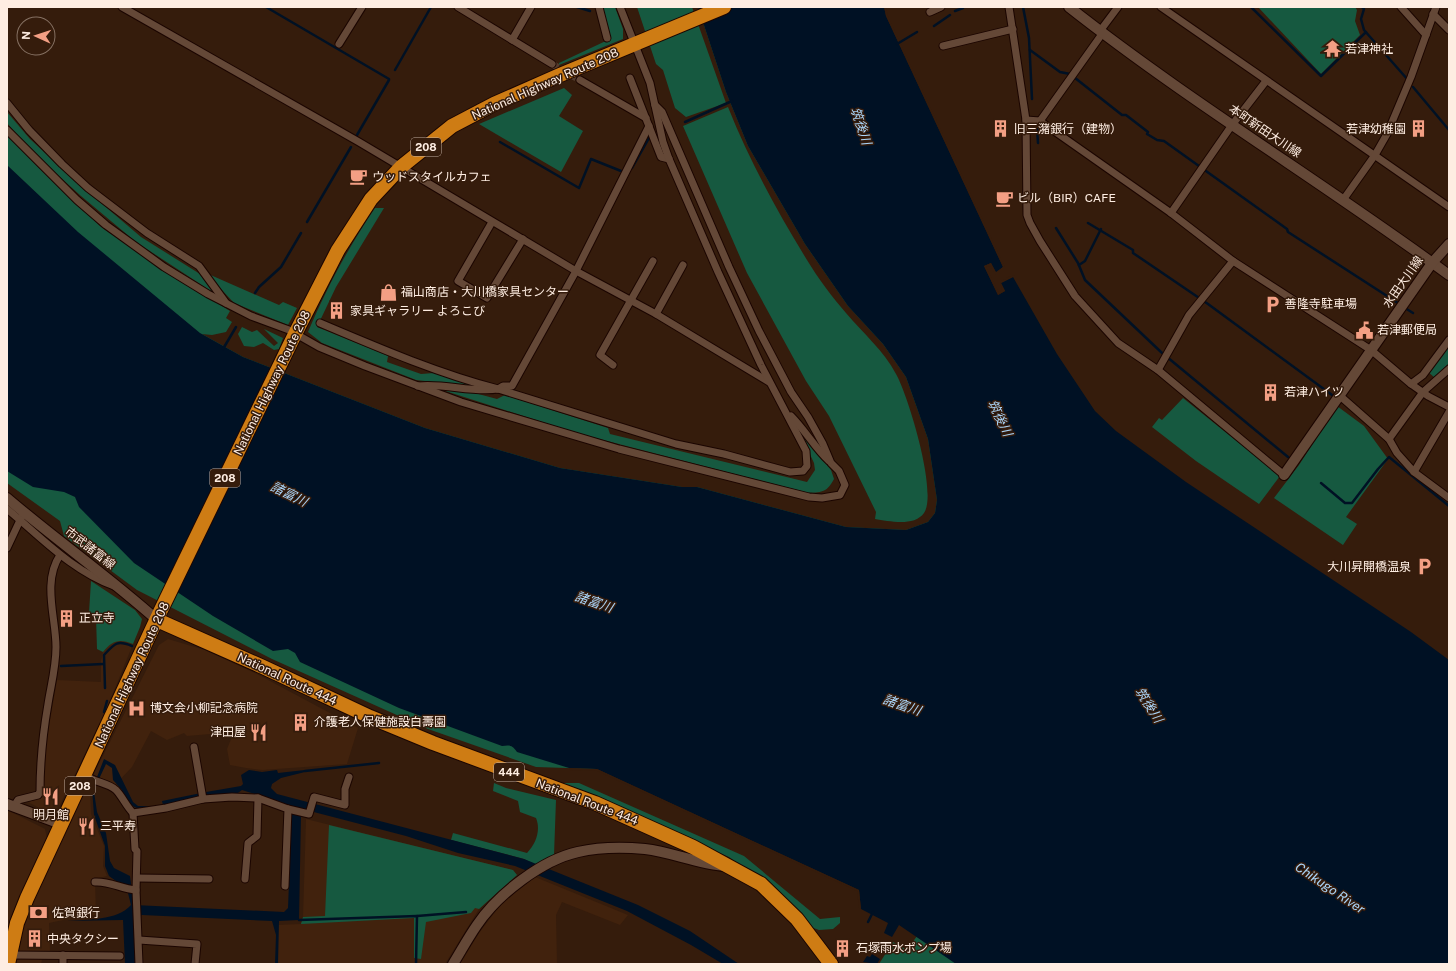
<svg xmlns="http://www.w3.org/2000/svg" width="1456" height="971" font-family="'Public Sans','Noto Sans JP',sans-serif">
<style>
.built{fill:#41220d}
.green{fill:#165940}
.water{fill:#001124}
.pier{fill:#351c0c}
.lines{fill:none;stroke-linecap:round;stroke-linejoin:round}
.stream{stroke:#001124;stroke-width:2.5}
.street-tunnel{stroke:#533b2c;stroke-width:7;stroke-dasharray:7 3.5;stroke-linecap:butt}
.street-casing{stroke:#1b0500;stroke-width:9}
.secondary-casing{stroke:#1b0500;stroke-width:12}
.highway-casing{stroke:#1b0500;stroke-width:16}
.street{stroke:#644837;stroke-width:7}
.secondary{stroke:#644837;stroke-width:10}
.highway{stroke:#ce7c14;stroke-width:14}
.labels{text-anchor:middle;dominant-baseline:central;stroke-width:3;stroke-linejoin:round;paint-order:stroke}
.shield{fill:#351c0c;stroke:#c2aea2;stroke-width:1}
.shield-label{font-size:11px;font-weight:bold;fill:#feede2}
.poi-label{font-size:12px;fill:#feede2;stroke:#351c0c;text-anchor:start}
.street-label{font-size:12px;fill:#feede2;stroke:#351c0c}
.water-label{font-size:13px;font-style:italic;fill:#a9d4f8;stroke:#351c0c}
</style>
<rect width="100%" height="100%" fill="#351c0c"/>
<g class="built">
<polygon points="122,639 133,644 105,713 60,805 54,810 45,811 28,802 43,797 44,755 57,680 101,682 101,661 103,652 111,643"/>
<polygon points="168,639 205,650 255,673 358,728 347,764 262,770 246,768 230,765 227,749 234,732 187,736 184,733 167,740 151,731 132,767 114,786 96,779 90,789 91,814 104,846 103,866 107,876 95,879 96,915 77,917 49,923 50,952 44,952 41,964 16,964 25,920 76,809 159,645"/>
<polygon points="7,810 45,829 47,838 19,896 7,935"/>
<polygon points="306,819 513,870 517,875 479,909 445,964 276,964 277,925 301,924 303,917"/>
<polygon points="535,877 628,915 620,925 562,902 556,915 557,964 460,964 479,933 502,903"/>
</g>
<g class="green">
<polygon points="601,7 615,7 623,29 623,39 559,65 559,63 610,39"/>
<polygon points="637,7 692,7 726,103 686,117 675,108 663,70 656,64"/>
<polygon points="698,7 912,376 935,443 944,534 845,534 556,473 421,434 226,358 7,187 7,134 38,167 101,227 168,273 230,311 226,318 232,322 226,332 212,335 202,334 243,357 425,428 560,468 682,487 697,487 846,527 906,530 928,522 935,513 937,500 928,439 906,377 883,344 848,306 805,244 748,146 726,92"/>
<polygon points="1258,7 1355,7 1357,10 1355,21 1360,35 1321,74"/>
<polygon points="564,88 572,95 559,116 583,131 561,172 479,124"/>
<path d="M728 107C749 160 777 211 807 260 818 278 832 297 846 313 863 333 884 351 896 374 908 395 938 493 924 513 914 527 889 521 875 519L876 512 829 416 806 381 747 273 683 126Z"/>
<polygon points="7,112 30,139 87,191 141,237 200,274 214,293 136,242 81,196 31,151 7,123"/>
<path d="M375 208H384L336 287 317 327 388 356 387 362 421 374 434 373 477 387 416 380 322 343 308 332C327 287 348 248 375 208Z"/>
<polygon points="206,273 279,305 283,302 297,308 288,325 234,303"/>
<polygon points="242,327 252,332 257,330 274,346 278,343 264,329 283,338 279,349 274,350 263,343 254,347 244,346 238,334"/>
<polygon points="1449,343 1449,363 1435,378 1426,370"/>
<path d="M436 388 471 392 497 399 505 395 608 428 610 434 807 482 815 470 814 463 799 431 831 470 834 479C827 492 823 492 809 493L580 434Z"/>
<polygon points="1183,398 1280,476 1259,504 1196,461 1152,427 1159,418 1162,420"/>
<polygon points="1337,406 1364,426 1388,459 1346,517 1357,524 1343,545 1274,498 1299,465"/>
<polygon points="7,457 84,493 292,638 597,769 536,767 428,729 272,659 137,590 64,536 60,521 7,483"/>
<path d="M91 581 135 610 142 619 140 627 133 644C119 638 112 641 103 652L97 649 96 617 89 613Z"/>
<path d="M494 783 506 788 556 800 554 855 536 865 524 859 451 840 453 833 527 853C536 844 541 830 536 818L520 812 518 801 493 791Z"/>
<polygon points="556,783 579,783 744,856 820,919 840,917 840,923 833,929 819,930 808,926 775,891 729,857"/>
<polygon points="329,825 513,870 517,875 479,909 475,908 471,913 426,922 421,959 414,958 414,918 301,924 303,917 325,916"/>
<polygon points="917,936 964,964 879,964 893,942 907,950"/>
</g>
<g class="water">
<path d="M698 7H884L886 16 1003 267 996 273 991 263 984 266 998 295 1005 291 1001 283 1013 277 1057 354 1095 411 1116 431 1186 482 1411 632 1449 660V964H956L899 925 892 937 884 933 888 923 861 909 859 890 597 769 569 768 517 752C512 745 510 745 502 746L399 708 300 662 295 653 288 649 273 651 213 616 134 563 79 507 75 497 64 492 33 487 7 471V165L78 232 200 333 243 357 425 428 560 468 682 487H697L846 527 906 530 928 522 935 513 937 500 928 439 906 377 883 344 848 306 805 244 748 146 726 92Z"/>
<path d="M104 759 115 765 133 802 138 806H149L151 809C135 811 130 805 120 793L122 790 113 780 112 768 106 764 99 779 97 777Z"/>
<path d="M249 770 262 772 277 770 278 773 305 770V772L281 778 272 784 271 788 277 794 524 859 638 905 690 931 739 964H723L691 945 627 911 515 866 458 853 406 836 306 810 301 815 299 920 279 921 278 964H275L276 935 272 921 142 915 134 919 135 964H125L123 920 67 921C87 919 117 921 131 905L127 889 109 876 105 866V846L94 815 92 788 93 785 97 812 106 833 110 861 114 868 130 876 134 905 284 912 288 908 292 806C275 801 259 795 242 790L235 795 163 805 162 801 206 792 241 786 243 784 241 775Z"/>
<polygon points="872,954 880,959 877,964 863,962 867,956 870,957"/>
</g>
<g class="pier">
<polygon points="884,7 886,7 888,16 1005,267 996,275 990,266 986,267 999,292 1002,290 1000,282 1012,275 1015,276 1001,283 1005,291 998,295 984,266 991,263 996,272 1003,267 886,16"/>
<polygon points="569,768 597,769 859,890 861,909 859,908 857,891 597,771 570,770"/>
</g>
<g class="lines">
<g class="stream">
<polyline points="266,7 389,79"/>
<polyline points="577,7 590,11"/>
<polyline points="1023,7 1029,38 1032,99"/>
<polyline points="1251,7 1321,76 1366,32"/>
<polyline points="1362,7 1364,9 1361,19 1364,30 1408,80"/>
<polyline points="955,11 963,8"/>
<polyline points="934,26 950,15"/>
<polyline points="897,44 917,32"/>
<polyline points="1030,50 1060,72 1070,74 1122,115 1126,115 1148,132 1147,134 1157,140 1164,141 1287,229 1288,232 1401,305"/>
<polyline points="395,70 431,7"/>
<polyline points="1413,87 1449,130"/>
<polyline points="685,122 732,101"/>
<polyline points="1037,129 1038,143"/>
<polyline points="357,135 389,80"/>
<polyline points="500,142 579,188 591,159 621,171"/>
<polyline points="632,168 649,138"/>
<polyline points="307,222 351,147"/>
<polyline points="1088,223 1133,250 1133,253 1208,304 1332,395"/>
<polyline points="1056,228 1078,263 1085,280 1161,352 1288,457"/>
<polyline points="1079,265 1085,261 1101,229"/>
<polyline points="255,293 259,287 281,267 301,233"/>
<polyline points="1405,308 1413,313"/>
<polyline points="223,349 236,327"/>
<polyline points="1321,483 1345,503 1352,503 1378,469 1389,457 1449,506"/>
<polyline points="61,666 103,664"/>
<path d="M105 688 104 655C115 643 117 640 132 646"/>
<polyline points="104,712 107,701"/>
<polyline points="305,771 379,763"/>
<polyline points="417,916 466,912"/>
<polyline points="299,920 417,916 416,964"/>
<polyline points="868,922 873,912"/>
</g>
<polyline class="street-tunnel" points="552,64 580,80"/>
<defs>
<g id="street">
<polyline points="122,7 359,142 576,271 656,314 769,382"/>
<polyline points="458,7 552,64"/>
<polyline points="599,7 607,38"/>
<polyline points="1009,7 1026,120 1027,215 1030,223 1040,241 1075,296 1118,343 1158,370 1284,475"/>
<polyline points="1161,7 1449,207"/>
<polyline points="1401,7 1426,35"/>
<polyline points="930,12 941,7"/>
<polyline points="1433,14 1449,30"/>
<polyline points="1100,31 1118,7"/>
<polyline points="512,40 531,7"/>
<polyline points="339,44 362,7"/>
<polyline points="943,46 1013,29"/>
<polyline points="630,78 661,157 669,159"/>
<polyline points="580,80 646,118"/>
<polyline points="7,103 29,130 62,164 88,188 147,233 199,266 226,303"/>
<polyline points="1026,120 1040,121 1171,213 1233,261 1371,350 1411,384 1428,396 1449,407"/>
<polyline points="1040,121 1102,34"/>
<polyline points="7,130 77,200 106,225 164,267 208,294 251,316 289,330 319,347 365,366 461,402 619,449 809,497 822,498 840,495 845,485 839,471 831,463 823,444 808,417 791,392 759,331 729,267 662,112 655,105"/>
<polyline points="1343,200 1375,155 1387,134 1411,77 1436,7"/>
<polyline points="1171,213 1232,125 1266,81"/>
<polyline points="492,222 458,281 487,298 523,239"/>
<polyline points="656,314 683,265"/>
<path d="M320 323C379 348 437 373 498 389L503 386H512L576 271 649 126"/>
<polyline points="613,365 600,355 653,261"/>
<polyline points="1158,370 1189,315 1233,261"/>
<polyline points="1411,384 1423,375 1449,340"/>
<path d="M418 386C445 383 472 393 498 389L676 444 724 454 790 472 803 471 807 466 806 451 761 365 718 272 669 159 663 142 650 83 620 7"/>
<polyline points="1339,395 1389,439 1397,453 1414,472 1449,498"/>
<path d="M791 416C805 430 815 448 829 461"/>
<polyline points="1389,439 1423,392 1449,369"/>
<polyline points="1414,472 1449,412"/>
<path d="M7 509C41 537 72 571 114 586"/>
<polyline points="7,548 22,516"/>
<polyline points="194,747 203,799"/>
<path d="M85 775C95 783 107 782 116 790 122 796 126 806 133 813L166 808 203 799 232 797 258 798 288 809 285 886"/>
<path d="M14 806 18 800 38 795 40 792C40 763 43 733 48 704 51 685 56 667 56 647 56 618 42 582 60 555"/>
<polyline points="288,809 309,814 314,797 345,805 345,789 349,777"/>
<polyline points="133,813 135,849 137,851 136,890 139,964"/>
<polyline points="137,878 209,879"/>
<polyline points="245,879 248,843 257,836 258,798"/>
<path d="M95 882C110 881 121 889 136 890"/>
<polyline points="139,940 197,944 195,964"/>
<polyline points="10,955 120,956"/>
<polyline points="63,964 63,955"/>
</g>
<g id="secondary">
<path d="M1069 7C1191 103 1324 183 1449 275"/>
<polyline points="1284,475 1432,263 1449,244"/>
<path d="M7 498C56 540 109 577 157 620"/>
<polyline points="7,804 61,824"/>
<path d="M453 964C461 951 468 938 477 925 498 894 542 860 578 852 600 847 623 847 645 849 672 852 697 864 725 866"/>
</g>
<g id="highway">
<polyline points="157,620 263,667 370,717 433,743 595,803 693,847 761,884 797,919 831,964"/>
<polyline points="8,964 17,923 27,898 160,612 295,334 338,250 371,199 401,167 452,126 494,104 560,75 724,7"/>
</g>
</defs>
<use href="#street" class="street-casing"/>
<use href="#secondary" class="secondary-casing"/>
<use href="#highway" class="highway-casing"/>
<use href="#street" class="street"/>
<use href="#secondary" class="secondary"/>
<use href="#highway" class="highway"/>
</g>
<defs>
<symbol id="temple-bare" viewBox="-9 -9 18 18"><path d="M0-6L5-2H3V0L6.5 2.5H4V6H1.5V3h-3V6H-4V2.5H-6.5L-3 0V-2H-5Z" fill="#f39f84" stroke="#351c0c" stroke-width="2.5" paint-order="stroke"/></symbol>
<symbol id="building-bare" viewBox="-9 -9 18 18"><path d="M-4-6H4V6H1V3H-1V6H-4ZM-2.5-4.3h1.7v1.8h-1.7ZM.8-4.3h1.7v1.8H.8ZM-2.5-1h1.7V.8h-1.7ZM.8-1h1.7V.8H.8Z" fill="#f39f84" stroke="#351c0c" stroke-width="2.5" paint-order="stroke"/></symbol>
<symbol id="cafe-bare" viewBox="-9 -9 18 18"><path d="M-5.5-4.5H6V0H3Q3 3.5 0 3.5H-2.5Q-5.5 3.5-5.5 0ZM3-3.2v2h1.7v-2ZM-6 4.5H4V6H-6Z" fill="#f39f84" stroke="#351c0c" stroke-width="2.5" paint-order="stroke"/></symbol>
<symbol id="shop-bare" viewBox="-9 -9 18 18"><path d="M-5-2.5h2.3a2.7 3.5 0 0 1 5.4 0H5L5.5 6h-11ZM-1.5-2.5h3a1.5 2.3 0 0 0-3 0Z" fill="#f39f84" stroke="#351c0c" stroke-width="2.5" paint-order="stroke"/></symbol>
<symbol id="parking-bare" viewBox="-9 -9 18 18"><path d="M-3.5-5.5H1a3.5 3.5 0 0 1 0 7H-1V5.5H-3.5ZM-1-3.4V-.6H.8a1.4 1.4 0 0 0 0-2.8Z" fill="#f39f84" stroke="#351c0c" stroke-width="2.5" paint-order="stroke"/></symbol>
<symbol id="civic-bare" viewBox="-9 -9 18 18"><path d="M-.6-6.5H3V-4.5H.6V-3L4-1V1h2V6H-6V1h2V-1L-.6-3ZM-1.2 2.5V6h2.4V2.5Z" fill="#f39f84" stroke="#351c0c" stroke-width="2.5" paint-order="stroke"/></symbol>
<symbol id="hospital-bare" viewBox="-9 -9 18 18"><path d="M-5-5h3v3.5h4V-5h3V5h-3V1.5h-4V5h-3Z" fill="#f39f84" stroke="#351c0c" stroke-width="2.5" paint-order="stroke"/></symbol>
<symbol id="restaurant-bare" viewBox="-9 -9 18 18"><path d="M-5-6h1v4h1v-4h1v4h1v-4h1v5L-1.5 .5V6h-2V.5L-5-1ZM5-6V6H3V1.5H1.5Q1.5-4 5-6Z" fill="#f39f84" stroke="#351c0c" stroke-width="2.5" paint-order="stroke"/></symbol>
<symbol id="bank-bare" viewBox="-9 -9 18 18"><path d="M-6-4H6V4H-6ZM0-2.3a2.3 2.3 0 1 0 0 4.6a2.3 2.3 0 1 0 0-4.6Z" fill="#f39f84" stroke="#351c0c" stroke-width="2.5" paint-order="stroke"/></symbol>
</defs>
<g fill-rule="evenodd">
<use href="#temple-bare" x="1320" y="36" width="25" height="25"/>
<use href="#building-bare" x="988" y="116" width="25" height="25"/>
<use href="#building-bare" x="1406" y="116" width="25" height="25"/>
<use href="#cafe-bare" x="346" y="164" width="25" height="25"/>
<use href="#cafe-bare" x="992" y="186" width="25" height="25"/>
<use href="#shop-bare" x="376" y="280" width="25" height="25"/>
<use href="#parking-bare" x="1260" y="292" width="25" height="25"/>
<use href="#building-bare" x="324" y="298" width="25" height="25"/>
<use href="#civic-bare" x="1352" y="318" width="25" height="25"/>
<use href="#building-bare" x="1258" y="380" width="25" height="25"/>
<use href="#parking-bare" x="1412" y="554" width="25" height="25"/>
<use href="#building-bare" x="54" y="606" width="25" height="25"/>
<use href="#hospital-bare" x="124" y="696" width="25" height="25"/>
<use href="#building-bare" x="288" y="710" width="25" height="25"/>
<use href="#restaurant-bare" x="246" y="720" width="25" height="25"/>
<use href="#restaurant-bare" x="38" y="784" width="25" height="25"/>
<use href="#restaurant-bare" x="74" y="814" width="25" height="25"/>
<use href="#bank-bare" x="26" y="900" width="25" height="25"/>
<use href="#building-bare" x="22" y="926" width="25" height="25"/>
<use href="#building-bare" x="830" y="936" width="25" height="25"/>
</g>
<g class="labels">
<g class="shield">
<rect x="411" y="138" width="30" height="18" rx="3"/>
<rect x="210" y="469" width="30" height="18" rx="3"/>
<rect x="494" y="763" width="30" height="18" rx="3"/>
<rect x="65" y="777" width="30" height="18" rx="3"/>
</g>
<g class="shield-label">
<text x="426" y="147">208</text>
<text x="225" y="478">208</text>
<text x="509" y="772">444</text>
<text x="80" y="786">208</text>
</g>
<g class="poi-label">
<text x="1345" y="49">若津神社</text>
<text x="1014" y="129">旧三潴銀行（建物）</text>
<text x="1406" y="129" text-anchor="end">若津幼稚園</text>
<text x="372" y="177">ウッドスタイルカフェ</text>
<text x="1017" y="198">ビル（BIR）CAFE</text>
<text x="401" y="292">福山商店・大川橋家具センター</text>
<text x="1285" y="304">善隆寺駐車場</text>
<text x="350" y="311">家具ギャラリー よろこび</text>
<text x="1377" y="330">若津郵便局</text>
<text x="1284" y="392">若津ハイツ</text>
<text x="1411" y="567" text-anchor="end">大川昇開橋温泉</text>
<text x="79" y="618">正立寺</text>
<text x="150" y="708">博文会小柳記念病院</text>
<text x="314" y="722">介護老人保健施設白壽園</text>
<text x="246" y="732" text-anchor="end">津田屋</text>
<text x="51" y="815" text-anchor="middle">明月館</text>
<text x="100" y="826">三平寿</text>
<text x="52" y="913">佐賀銀行</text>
<text x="47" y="939">中央タクシー</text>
<text x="856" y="948">石塚雨水ポンプ場</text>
</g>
<g class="street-label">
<text transform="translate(545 84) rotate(-24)">National Highway Route 208</text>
<text transform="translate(1265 131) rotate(34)">本町新田大川線</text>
<text transform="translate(1403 282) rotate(-55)">水田大川線</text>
<text transform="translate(272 383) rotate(-64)">National Highway Route 208</text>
<text transform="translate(90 548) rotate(38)">市武諸富線</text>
<text transform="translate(132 675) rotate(-65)">National Highway Route 208</text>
<text transform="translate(287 679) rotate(25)">National Route 444</text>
<text transform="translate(587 802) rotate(21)">National Route 444</text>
</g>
<g class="water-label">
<text transform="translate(861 126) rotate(71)">筑後川</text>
<text transform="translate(1000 418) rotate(64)">筑後川</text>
<text transform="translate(289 494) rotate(26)">諸富川</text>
<text transform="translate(594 602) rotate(19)">諸富川</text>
<text transform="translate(902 705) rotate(19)">諸富川</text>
<text transform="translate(1149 705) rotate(57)">筑後川</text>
<text transform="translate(1330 888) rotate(34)">Chikugo River</text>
</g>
</g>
<rect width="1456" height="971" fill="none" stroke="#feede2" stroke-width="16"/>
<g transform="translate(36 36) rotate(273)"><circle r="19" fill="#351c0c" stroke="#857062"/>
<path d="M0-3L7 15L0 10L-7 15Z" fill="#f39f84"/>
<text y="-6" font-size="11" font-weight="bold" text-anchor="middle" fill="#feede2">N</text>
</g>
</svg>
